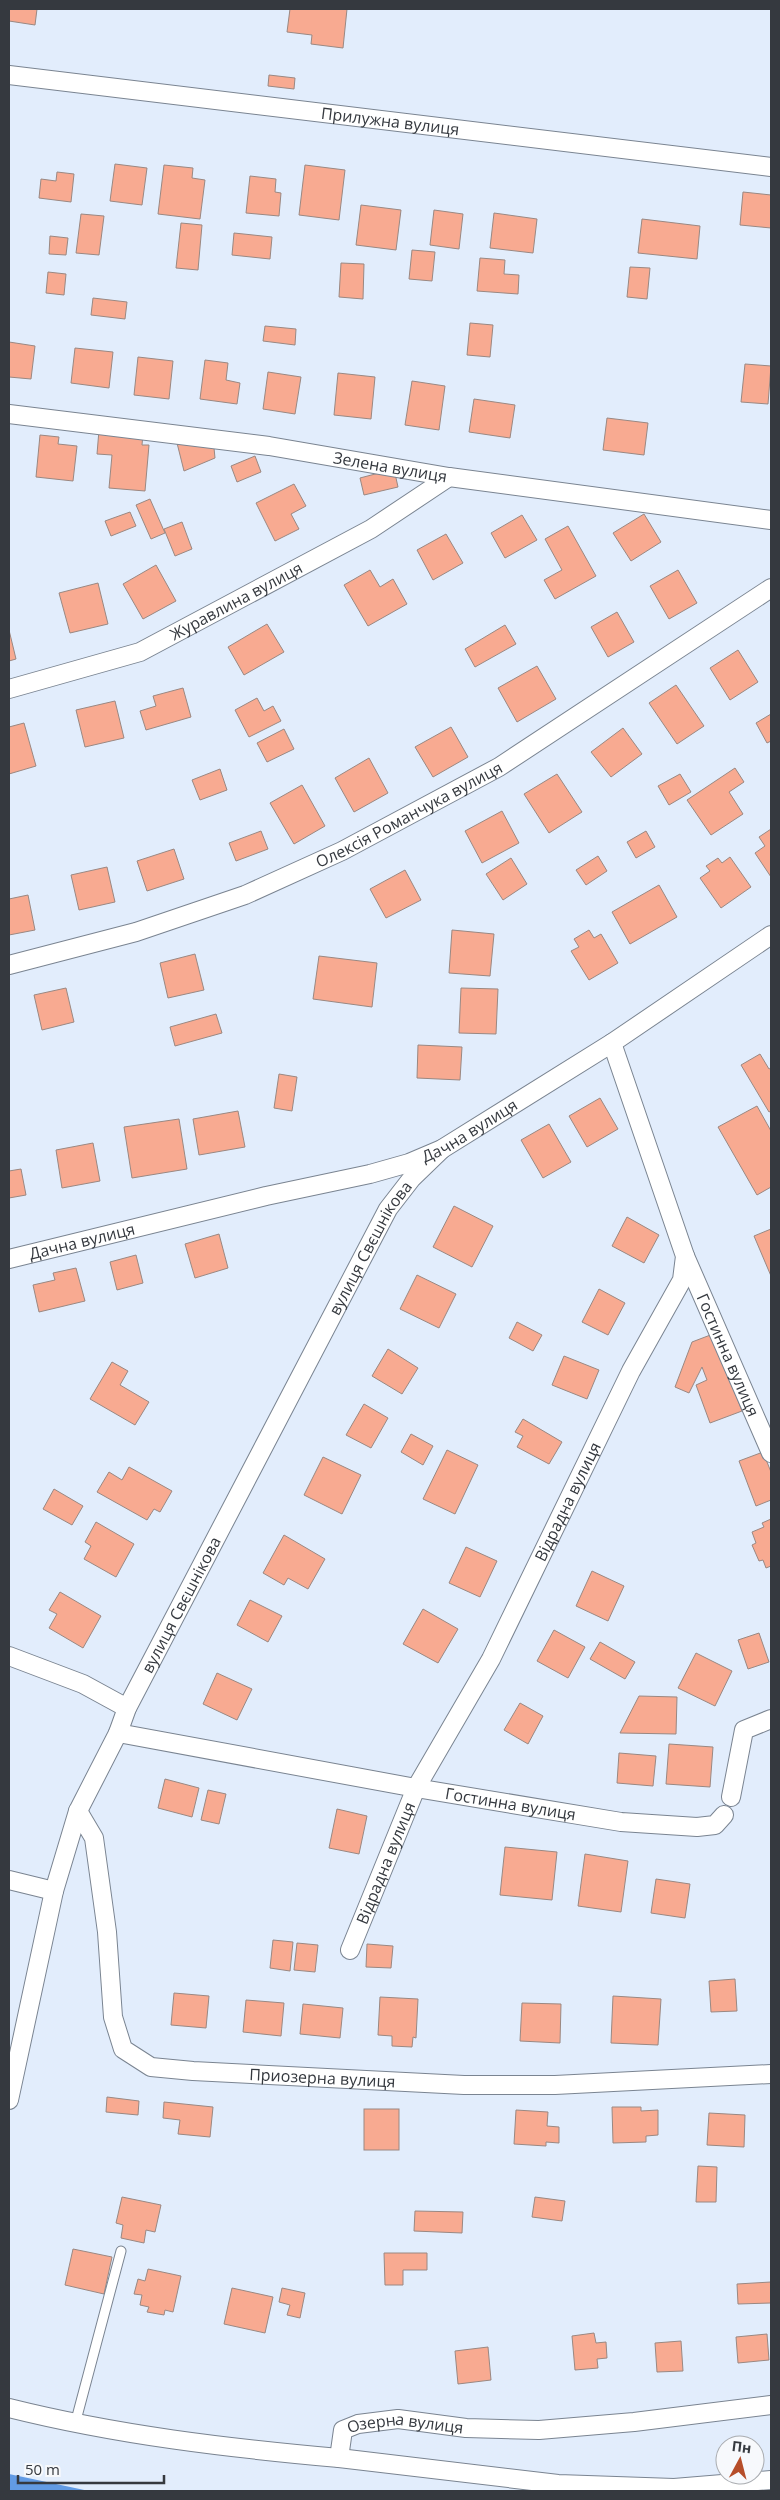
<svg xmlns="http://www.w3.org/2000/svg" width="780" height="2500" font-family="'Open Sans',sans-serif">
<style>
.water{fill:#629be4}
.building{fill:#f8aa91;stroke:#9a8882}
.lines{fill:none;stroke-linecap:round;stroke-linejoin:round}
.service-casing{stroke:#7a8491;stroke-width:11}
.minor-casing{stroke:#7a8491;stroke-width:20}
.service{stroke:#fff;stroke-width:9}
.minor{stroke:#fff;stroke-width:18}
.labels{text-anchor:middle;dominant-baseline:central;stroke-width:4;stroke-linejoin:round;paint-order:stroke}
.street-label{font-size:16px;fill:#35393f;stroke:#f7f9fc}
</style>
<rect width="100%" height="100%" fill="#e2edfc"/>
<polygon class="water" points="9,2474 89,2491 9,2491"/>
<g class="building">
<polygon points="9,9 37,9 35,25 9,21"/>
<polygon points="290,9 347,9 343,48 311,44 312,35 287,32"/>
<polygon points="269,75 295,78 294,89 268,86"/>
<polygon points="115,164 147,168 142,205 110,201"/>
<polygon points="164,165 193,168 192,178 205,180 200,219 158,214"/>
<polygon points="305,165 345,170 339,220 299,215"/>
<polygon points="57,172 74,174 71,202 39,198 41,179 56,181"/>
<polygon points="250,176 276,179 275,192 281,193 279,216 246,213"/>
<polygon points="743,192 771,195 771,228 740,225"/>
<polygon points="361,205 401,210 396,250 356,245"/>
<polygon points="434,210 463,214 459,249 430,245"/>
<polygon points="494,213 537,219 533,253 490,248"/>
<polygon points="81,214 104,216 99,255 76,253"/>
<polygon points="642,219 700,226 697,259 638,253"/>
<polygon points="181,223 202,225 198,270 176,268"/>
<polygon points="234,233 272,237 270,259 232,255"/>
<polygon points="50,236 68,238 66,255 49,254"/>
<polygon points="412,250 435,252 432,281 409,279"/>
<polygon points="480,258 505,260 504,274 519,275 518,294 477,291"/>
<polygon points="341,263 364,264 363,299 339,297"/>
<polygon points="630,267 650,268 647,299 627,297"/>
<polygon points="48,272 66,274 64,295 46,293"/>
<polygon points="93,298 127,302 125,319 91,315"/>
<polygon points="470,323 493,325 490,357 467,355"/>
<polygon points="265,326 296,329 295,345 263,341"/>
<polygon points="9,342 35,346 31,379 9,377"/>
<polygon points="75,348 113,352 109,388 71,383"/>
<polygon points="138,357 173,361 169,399 134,395"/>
<polygon points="205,360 228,363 226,380 240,383 237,404 200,399"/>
<polygon points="745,364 771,366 768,404 741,402"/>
<polygon points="268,372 301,377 295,414 263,409"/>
<polygon points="338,373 375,377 371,419 334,415"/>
<polygon points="412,381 445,386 439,430 405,425"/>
<polygon points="474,399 515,405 510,438 469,432"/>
<polygon points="607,418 648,423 644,455 603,450"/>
<polygon points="99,430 143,434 142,445 149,445 145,491 109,488 112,455 97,454"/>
<polygon points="40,435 59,437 58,444 77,446 73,481 36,477"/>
<polygon points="177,443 214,448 215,458 184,471"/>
<polygon points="255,456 261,472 237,482 231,466"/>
<polygon points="394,469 398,487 364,495 360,478"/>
<polygon points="294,484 306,506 291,514 299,529 275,541 256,503"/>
<polygon points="150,499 165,533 151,539 136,505"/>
<polygon points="130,512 136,526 111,536 105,521"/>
<polygon points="644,514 661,542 631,561 613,533"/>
<polygon points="522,515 537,540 505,558 491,533"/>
<polygon points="182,522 192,549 175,556 164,529"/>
<polygon points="568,526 596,576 555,599 544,580 562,570 545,539"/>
<polygon points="446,534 463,563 433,580 417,550"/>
<polygon points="156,565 176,601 143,619 123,584"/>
<polygon points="370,570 380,587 393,579 407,604 368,626 344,585"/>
<polygon points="678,570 697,603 669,619 650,586"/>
<polygon points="98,583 108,624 70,633 59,593"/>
<polygon points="617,612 634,642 608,657 591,627"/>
<polygon points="267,624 284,652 244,675 228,647"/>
<polygon points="505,625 516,644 475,667 465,649"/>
<polygon points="9,630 16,659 9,661"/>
<polygon points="738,650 758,682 730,700 710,668"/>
<polygon points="537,666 556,699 517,722 498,688"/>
<polygon points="676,685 704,726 677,744 649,703"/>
<polygon points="183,688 191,717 146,730 140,711 156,706 153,696"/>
<polygon points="257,698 264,711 273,706 281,721 249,737 235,710"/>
<polygon points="115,701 124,738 85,747 76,710"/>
<polygon points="771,714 771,741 767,743 756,723"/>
<polygon points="24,723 36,766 9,774 9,727"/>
<polygon points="451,727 468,757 433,777 415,747"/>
<polygon points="623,728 642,754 611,777 591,752"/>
<polygon points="284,729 294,749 267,762 257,743"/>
<polygon points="369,758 388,793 354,812 335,778"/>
<polygon points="735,768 744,782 729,792 743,814 711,835 687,800"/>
<polygon points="220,769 227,790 200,800 192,780"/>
<polygon points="557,774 582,812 549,833 524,794"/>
<polygon points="680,774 691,792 669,805 658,786"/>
<polygon points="302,785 325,826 294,844 270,803"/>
<polygon points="502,811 519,843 482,863 465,831"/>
<polygon points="771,829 771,877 755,853 765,846 759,837"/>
<polygon points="261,831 268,849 236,861 229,843"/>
<polygon points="646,831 655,847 636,858 627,842"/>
<polygon points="174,849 184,879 147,891 137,861"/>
<polygon points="598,856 607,871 586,885 576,870"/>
<polygon points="730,857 751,887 721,908 700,878 710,871 706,866 718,858 722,863"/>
<polygon points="511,858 527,884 503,900 486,874"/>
<polygon points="107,867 115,902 79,910 71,875"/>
<polygon points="405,870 421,900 386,918 370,889"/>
<polygon points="659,885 677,917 630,944 612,912"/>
<polygon points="28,895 35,930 9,935 9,899"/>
<polygon points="452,930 494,934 490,976 449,973"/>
<polygon points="589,930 594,938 601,934 618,963 589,980 571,951 579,947 574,939"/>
<polygon points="195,954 204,990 168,998 160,963"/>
<polygon points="319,956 377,963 372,1007 313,999"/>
<polygon points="66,988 74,1022 42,1030 34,995"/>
<polygon points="461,988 498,989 496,1034 459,1033"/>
<polygon points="216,1014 222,1033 175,1046 170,1027"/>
<polygon points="418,1045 462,1047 460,1080 417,1078"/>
<polygon points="760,1054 769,1069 771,1068 771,1111 769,1112 741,1065"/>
<polygon points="279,1074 297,1077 292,1111 274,1108"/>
<polygon points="600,1098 618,1129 587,1147 569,1116"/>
<polygon points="757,1106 771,1131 771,1187 757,1195 718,1127"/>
<polygon points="238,1111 245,1147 199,1155 193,1119"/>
<polygon points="179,1119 187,1169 132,1178 124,1127"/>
<polygon points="549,1124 571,1162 543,1178 521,1140"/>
<polygon points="93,1143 100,1181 62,1188 56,1150"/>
<polygon points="21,1169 26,1195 9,1198 9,1171"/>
<polygon points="454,1206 493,1226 472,1267 433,1247"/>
<polygon points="627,1217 659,1235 644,1263 612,1246"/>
<polygon points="771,1229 771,1276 754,1236"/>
<polygon points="219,1234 228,1268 195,1278 185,1244"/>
<polygon points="136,1255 143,1283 117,1290 110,1262"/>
<polygon points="76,1268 85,1301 39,1312 33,1285 55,1280 53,1273"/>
<polygon points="417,1275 456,1294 439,1328 400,1309"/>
<polygon points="599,1289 625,1303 608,1335 582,1322"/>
<polygon points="517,1322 542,1335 533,1351 509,1338"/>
<polygon points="713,1334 742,1411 710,1423 696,1385 707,1380 702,1367 689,1393 675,1387 692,1342"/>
<polygon points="388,1349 418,1368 402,1394 372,1376"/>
<polygon points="564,1356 599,1370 587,1399 552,1385"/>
<polygon points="112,1362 128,1371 120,1385 149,1402 135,1425 90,1399"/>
<polygon points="364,1404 388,1418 371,1448 346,1435"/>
<polygon points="523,1419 562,1442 549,1464 517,1447 523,1436 515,1432"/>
<polygon points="411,1434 433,1446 423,1465 401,1452"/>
<polygon points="447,1450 478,1465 455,1514 423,1499"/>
<polygon points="763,1452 771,1472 771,1500 756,1506 739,1461"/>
<polygon points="323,1457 361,1475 342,1514 304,1495"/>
<polygon points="129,1467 172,1491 160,1512 154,1509 147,1520 97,1492 109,1472 122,1480"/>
<polygon points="54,1489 83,1506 72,1525 43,1509"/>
<polygon points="771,1519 771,1566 766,1568 763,1560 759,1561 752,1545 756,1543 752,1532 764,1527 762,1523"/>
<polygon points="96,1522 134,1544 116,1577 84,1559 91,1546 85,1542"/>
<polygon points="284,1535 325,1559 308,1589 288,1578 284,1585 263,1573"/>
<polygon points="466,1547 497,1561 480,1597 449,1583"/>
<polygon points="592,1571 624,1586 608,1621 576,1606"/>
<polygon points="60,1592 101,1616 83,1648 49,1628 57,1614 49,1610"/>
<polygon points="250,1600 282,1616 268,1642 237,1625"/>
<polygon points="423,1609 458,1629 438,1663 403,1644"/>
<polygon points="554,1630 585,1647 568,1678 537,1661"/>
<polygon points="759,1633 769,1662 748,1669 738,1640"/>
<polygon points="600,1642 635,1662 625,1679 590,1659"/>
<polygon points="696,1653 732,1671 715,1706 678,1688"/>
<polygon points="217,1673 252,1689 237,1720 203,1704"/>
<polygon points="639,1696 677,1697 676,1734 620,1733"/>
<polygon points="520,1703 543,1716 528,1744 504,1730"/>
<polygon points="669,1744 713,1747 710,1787 666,1784"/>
<polygon points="619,1753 656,1756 653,1786 617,1783"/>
<polygon points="165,1779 199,1788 192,1817 158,1808"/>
<polygon points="208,1790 226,1794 219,1824 201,1820"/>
<polygon points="337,1809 367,1816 359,1854 329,1848"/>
<polygon points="505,1847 557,1852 552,1900 500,1895"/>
<polygon points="585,1854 628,1861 621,1912 578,1906"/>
<polygon points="656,1879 690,1884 685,1918 651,1913"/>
<polygon points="273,1940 293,1942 290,1971 270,1968"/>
<polygon points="297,1943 318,1945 315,1972 294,1970"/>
<polygon points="367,1944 393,1946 391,1968 366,1967"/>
<polygon points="735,1979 737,2011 711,2012 709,1981"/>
<polygon points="174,1993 209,1996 206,2028 171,2025"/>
<polygon points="613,1996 661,1999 658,2045 611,2043"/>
<polygon points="380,1997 418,1999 416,2038 413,2037 412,2047 392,2046 392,2036 378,2035"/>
<polygon points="246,2000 284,2003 281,2036 243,2032"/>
<polygon points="522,2003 561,2004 560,2043 520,2041"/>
<polygon points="303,2004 343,2008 340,2038 300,2034"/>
<polygon points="107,2097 139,2101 138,2115 106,2112"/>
<polygon points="164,2102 213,2107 210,2137 178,2134 180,2120 163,2118"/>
<polygon points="612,2107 641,2107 641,2111 658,2110 658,2135 646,2136 646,2142 613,2143"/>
<rect x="364" y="2109" width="35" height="41"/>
<polygon points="516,2110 548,2112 547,2126 559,2127 559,2143 546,2142 546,2146 514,2144"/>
<polygon points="709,2113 745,2115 744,2147 707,2145"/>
<polygon points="698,2166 717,2167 716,2202 696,2202"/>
<polygon points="122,2197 161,2205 155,2232 146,2230 144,2243 121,2238 123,2225 116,2223"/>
<polygon points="535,2197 565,2201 562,2221 532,2217"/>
<polygon points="415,2211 463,2212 462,2233 414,2231"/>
<polygon points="73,2249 112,2257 104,2294 65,2285"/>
<polygon points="384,2253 427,2253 427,2270 403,2270 403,2285 385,2285"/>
<polygon points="148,2269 181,2276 173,2312 165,2310 164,2315 147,2312 149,2307 140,2305 142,2295 134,2294 138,2279 145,2281"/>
<polygon points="771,2282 771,2303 738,2304 737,2284"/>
<polygon points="232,2288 273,2297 265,2333 224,2324"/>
<polygon points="282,2288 305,2293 300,2318 287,2315 290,2305 279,2302"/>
<polygon points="594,2333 596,2343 606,2342 607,2358 597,2359 598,2368 575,2370 572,2336"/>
<polygon points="767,2334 769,2360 738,2363 736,2337"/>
<polygon points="681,2341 683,2371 657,2372 655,2343"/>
<polygon points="488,2347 491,2380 458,2384 455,2351"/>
</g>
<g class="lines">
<defs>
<polyline id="service" points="75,2424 121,2251"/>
<g id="minor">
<path id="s1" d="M9 75 771 167"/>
<path id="s2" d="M9 414 269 446 449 477 771 520"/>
<path id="s3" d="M9 689 140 652 371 529 449 477"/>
<path id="s4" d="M9 965 136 932 245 895 342 851 499 767 771 588"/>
<path id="s5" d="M685 1256 771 1453"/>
<path id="s6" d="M9 1259 266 1196 370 1174 409 1163 442 1149 612 1043 771 935"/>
<polyline points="9,1656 83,1684 127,1708"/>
<path id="s7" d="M118 1733 416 1788 621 1822 697 1827 715 1825 724 1815"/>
<polyline points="731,1797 744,1730 771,1719"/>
<path id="s8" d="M78 1811 94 1838 107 1932 113 2017 123 2049 151 2067 193 2071 464 2085H555L771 2074"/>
<polyline points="9,1880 54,1891"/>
<path id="s9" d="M350 1950 416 1788 491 1659 631 1371 682 1280 685 1256 612 1043"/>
<path id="s10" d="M9 2100 54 1891 78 1811 118 1733 127 1708 388 1209 412 1178 442 1149"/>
<path id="s11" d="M9 2408C117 2435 227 2448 339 2458L343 2430 358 2424 398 2419 466 2428 539 2430 634 2422 771 2405"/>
<polyline points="339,2458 558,2484 674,2488 771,2480"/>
</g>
</defs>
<use href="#service" class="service-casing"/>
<use href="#minor" class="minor-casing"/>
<use href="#service" class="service"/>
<use href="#minor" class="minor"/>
</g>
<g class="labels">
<g class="street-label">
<text stroke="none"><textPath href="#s1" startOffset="384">Прилужна вулиця</textPath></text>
<text stroke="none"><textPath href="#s2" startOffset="385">Зелена вулиця</textPath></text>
<text stroke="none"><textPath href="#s3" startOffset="245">Журавлина вулиця</textPath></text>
<text stroke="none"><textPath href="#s4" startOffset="429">Олексія Романчука вулиця</textPath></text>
<text stroke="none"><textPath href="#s6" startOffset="480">Дачна вулиця</textPath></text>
<text stroke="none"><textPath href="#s6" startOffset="75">Дачна вулиця</textPath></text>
<text stroke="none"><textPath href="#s10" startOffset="932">вулиця Свєшнікова</textPath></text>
<text stroke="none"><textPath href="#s5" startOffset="108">Гостинна вулиця</textPath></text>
<text stroke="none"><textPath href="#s9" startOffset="499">Відрадна вулиця</textPath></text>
<text stroke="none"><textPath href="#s10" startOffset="528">вулиця Свєшнікова</textPath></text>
<text stroke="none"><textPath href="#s7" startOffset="399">Гостинна вулиця</textPath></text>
<text stroke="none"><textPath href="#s9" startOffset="94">Відрадна вулиця</textPath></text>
<text stroke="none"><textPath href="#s8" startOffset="450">Приозерна вулиця</textPath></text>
<text stroke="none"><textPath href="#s11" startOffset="426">Озерна вулиця</textPath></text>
</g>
</g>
<rect width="780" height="2500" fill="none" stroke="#35393f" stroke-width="20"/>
<g transform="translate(740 2460) rotate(7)"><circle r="24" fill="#f7f9fc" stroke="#a9acb0"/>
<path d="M0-4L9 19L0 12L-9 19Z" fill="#b64e2a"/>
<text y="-8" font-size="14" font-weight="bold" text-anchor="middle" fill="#35393f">Пн</text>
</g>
<path d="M18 2475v8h146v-8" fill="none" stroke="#35393f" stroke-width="2.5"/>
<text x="25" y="2475" font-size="15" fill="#35393f" stroke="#f7f9fc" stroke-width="4" paint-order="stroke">50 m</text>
</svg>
